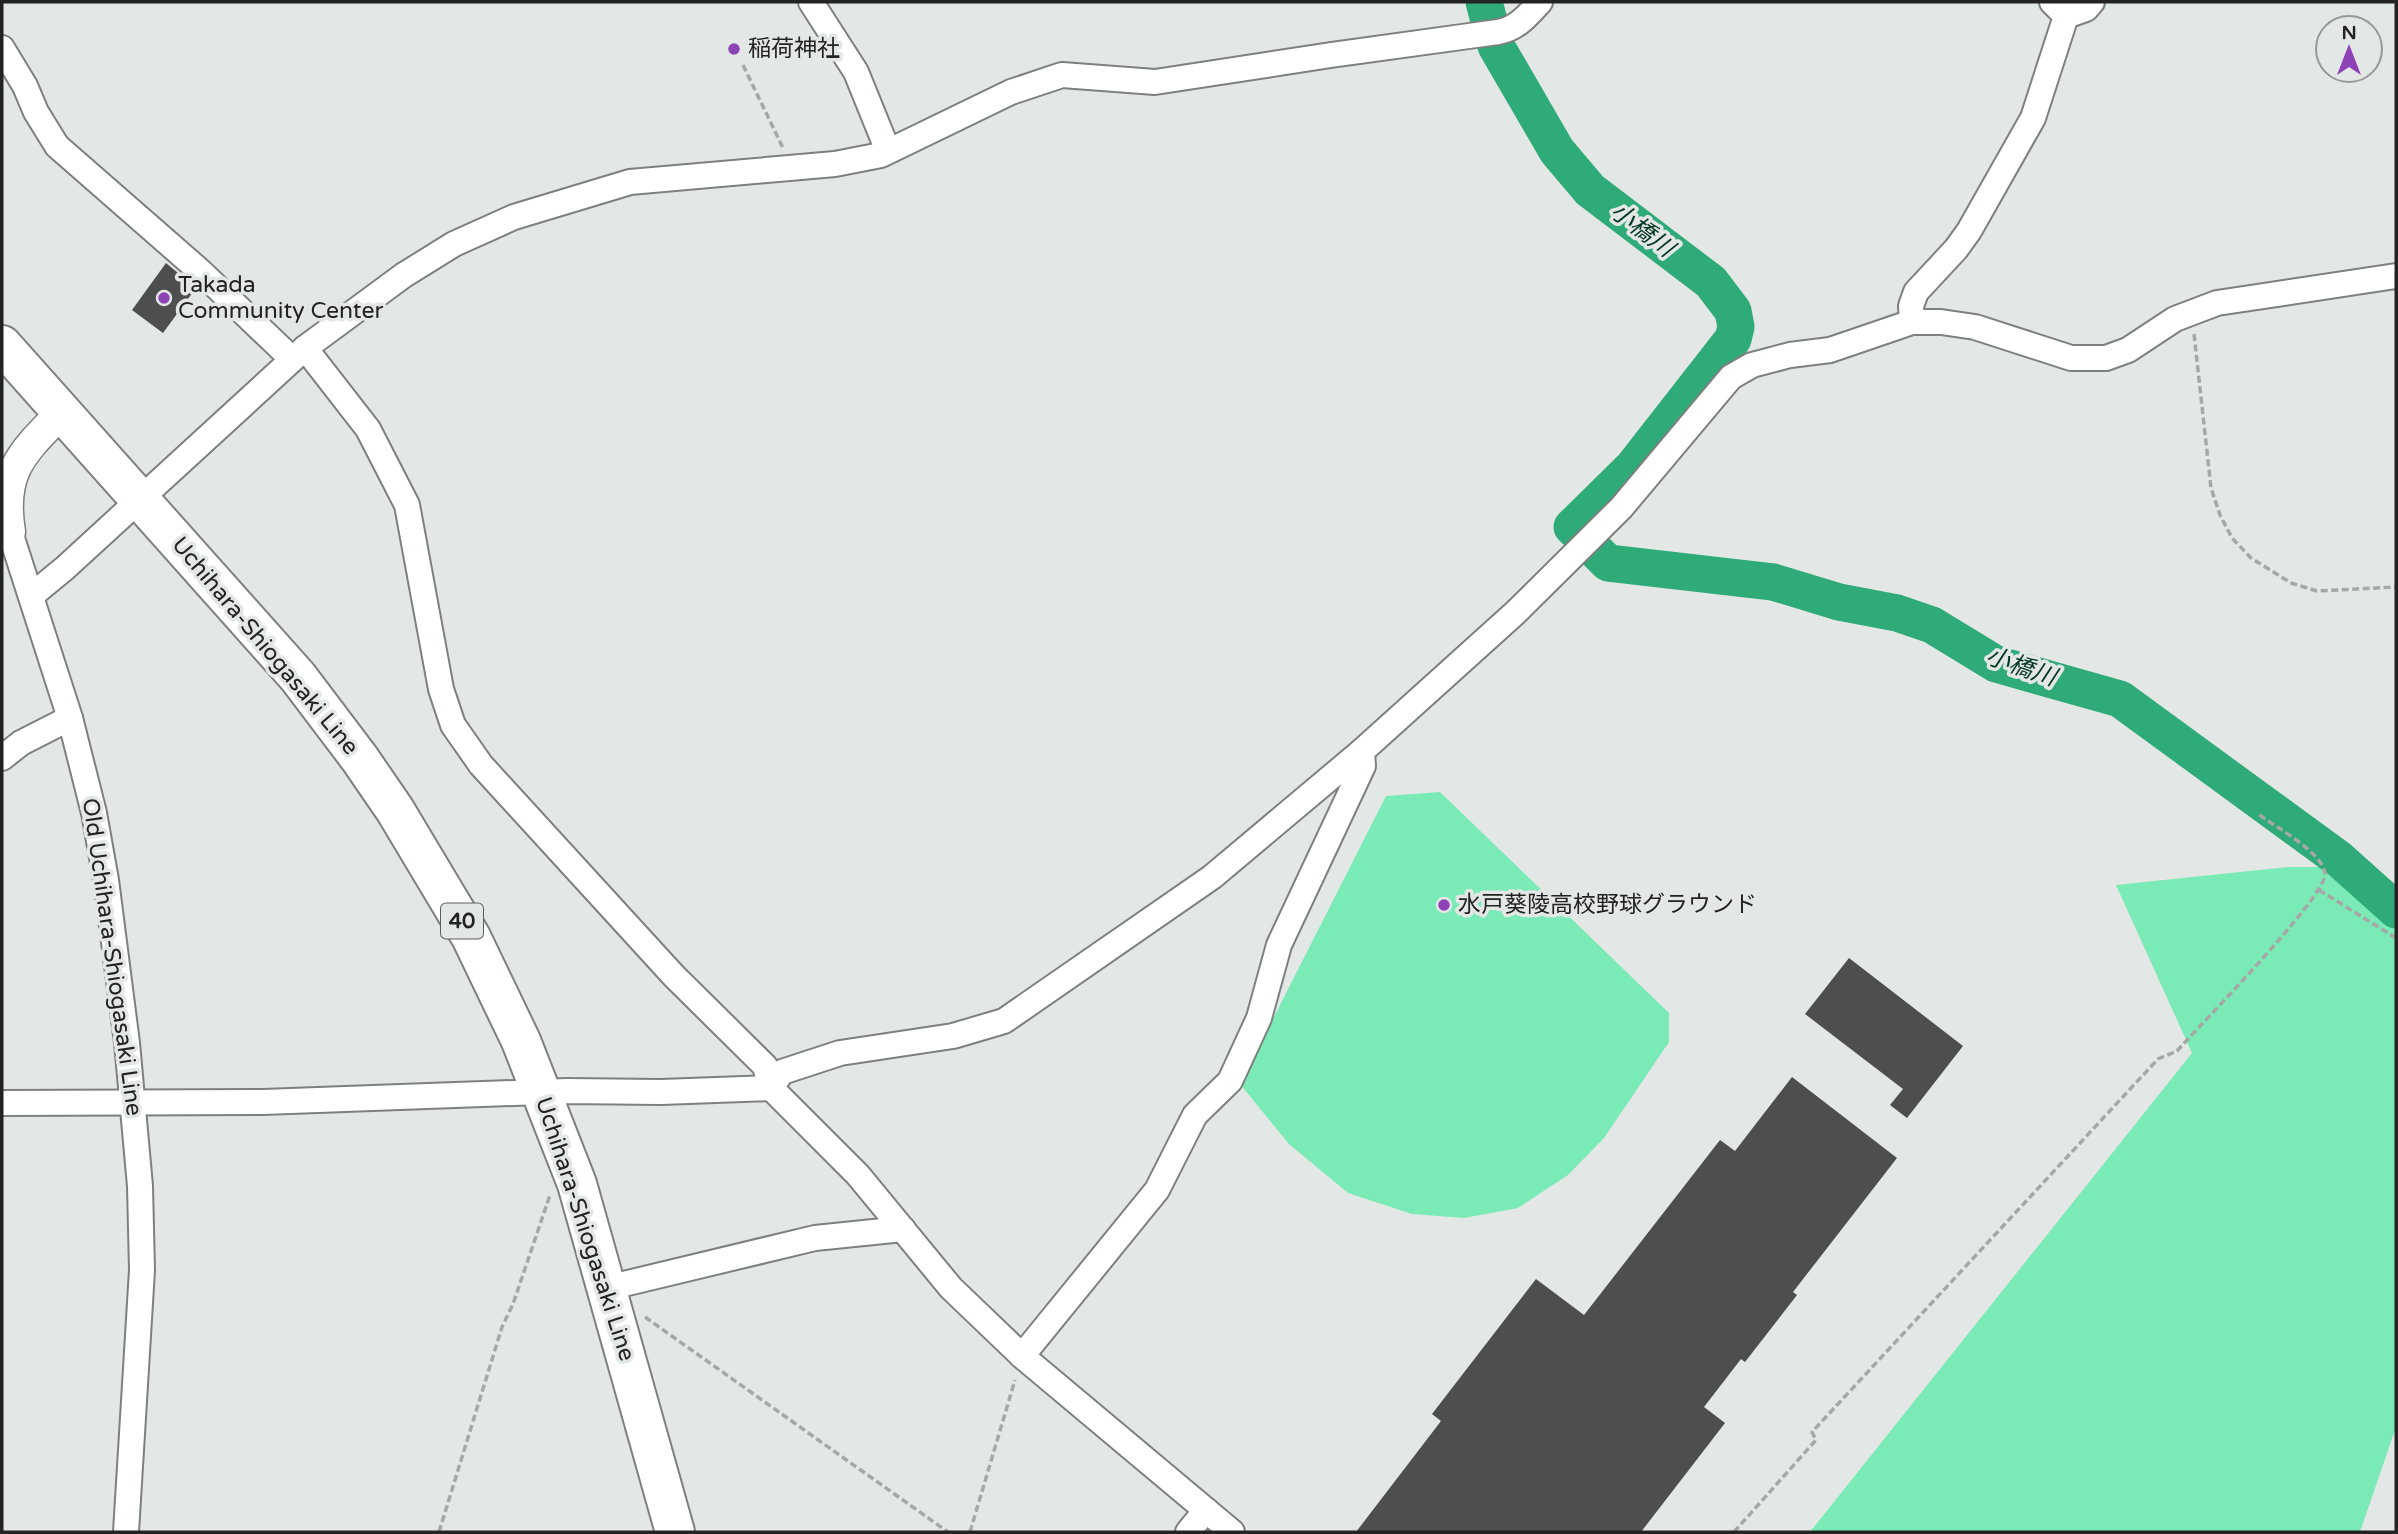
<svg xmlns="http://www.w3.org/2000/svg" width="2398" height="1534" font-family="'Varela Round','Noto Sans JP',sans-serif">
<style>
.green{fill:#7aeab6}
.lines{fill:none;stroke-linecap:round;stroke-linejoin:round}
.river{stroke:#2faa79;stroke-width:37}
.building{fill:#4d4f4e}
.minor-casing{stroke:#7d807f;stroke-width:28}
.tertiary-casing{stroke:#7d807f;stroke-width:33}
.primary-casing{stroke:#7d807f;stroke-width:42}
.path{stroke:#a5a8a6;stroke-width:3.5;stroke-dasharray:7 3.5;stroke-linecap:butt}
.minor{stroke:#fff;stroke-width:24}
.tertiary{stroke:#fff;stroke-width:30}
.primary{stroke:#fff;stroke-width:38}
.poi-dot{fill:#8d43b5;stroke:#e3e7e5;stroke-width:2.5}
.labels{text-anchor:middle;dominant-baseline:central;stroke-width:7;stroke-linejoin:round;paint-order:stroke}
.shield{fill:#e3e7e5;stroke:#5c5e5c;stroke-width:2}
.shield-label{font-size:21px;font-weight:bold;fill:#222322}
.poi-label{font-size:23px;fill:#222322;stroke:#e3e7e5;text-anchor:start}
.street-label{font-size:23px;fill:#222322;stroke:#e3e7e5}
.water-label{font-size:24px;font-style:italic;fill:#033724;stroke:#e3e7e5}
</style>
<rect width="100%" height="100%" fill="#e3e7e5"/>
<g class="green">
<polygon points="1440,792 1669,1013 1669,1042 1604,1138 1568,1175 1518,1208 1464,1218 1412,1214 1348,1193 1289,1144 1240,1084 1386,796"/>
<polygon points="2289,867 2321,867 2396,908 2396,1427 2360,1532 1810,1532 2192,1053 2116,885"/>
</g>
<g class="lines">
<g class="river">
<polyline points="1484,2 1489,21"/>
<polyline points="1496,46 1557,151 1590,190 1711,282 1733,311 1736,327 1733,339 1633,467 1572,527 1576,531"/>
<polyline points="1592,547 1608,563 1773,582 1839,602 1897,613 1932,625 1996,664 2120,699 2339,859 2396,910"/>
</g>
</g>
<g class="building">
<polygon points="166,263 196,288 163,333 132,310"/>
<polygon points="1849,958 1963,1046 1907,1118 1890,1105 1903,1089 1805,1014"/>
<polygon points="1792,1077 1897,1158 1793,1292 1797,1295 1745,1362 1741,1359 1704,1407 1725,1423 1641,1532 1356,1532 1441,1421 1432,1414 1536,1279 1584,1315 1720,1140 1735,1151"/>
</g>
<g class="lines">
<defs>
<g id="minor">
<polyline points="811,2 856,72 888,151"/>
<polyline points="2066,16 2086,9 2092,2"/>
<polyline points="2,48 25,86 36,112 57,146 200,271 292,359"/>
<polyline points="1912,322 1911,306 1916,292 1956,249 1969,231 2033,118 2066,16 2052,2"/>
<polyline points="305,348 368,429 407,505 441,689 453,725 481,765 674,976 765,1066 771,1088"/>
<polyline points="10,532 70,718 94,813 106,880 127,1043 140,1186 142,1270 126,1532"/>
<path d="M31 596 65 568 305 348 404 275 454 244 514 217 630 182 835 164 881 155 1011 92 1062 75 1155 82 1331 55 1498 32C1517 29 1528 15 1540 2"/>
<polyline points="2,758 21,743 70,718"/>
<polyline points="771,1088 782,1072 840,1053 953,1036 1004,1021 1212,877 1362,751 1515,613 1621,508 1731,377 1752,365 1790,355 1830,350 1912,322 1941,322 1975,327 2071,358 2106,358 2128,350 2175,319 2217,303 2396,276"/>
<polyline points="2,1103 263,1102 567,1091 661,1092 771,1088 858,1175 951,1288 1022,1356 1232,1532"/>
<polyline points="607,1288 815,1238 903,1229"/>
<polyline points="1022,1356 1157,1190 1195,1115 1230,1081 1259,1018 1279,945 1363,766 1362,751"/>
<polyline points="1188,1532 1206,1510"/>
</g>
<path id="tertiary" d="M10 532C0 471 23 452 62 412"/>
<polyline id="primary" points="2,345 298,677 360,759 395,810 471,937 521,1041 577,1184 675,1532"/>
</defs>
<use href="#minor" class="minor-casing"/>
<use href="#tertiary" class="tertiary-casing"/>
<use href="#primary" class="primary-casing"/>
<g class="path">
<polyline points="743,65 783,148"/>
<polyline points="2194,334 2211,488 2220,515 2232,538 2251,558 2291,583 2317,591 2396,587"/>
<polyline points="2319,890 2396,938"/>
<polyline points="645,1317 948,1532"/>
<polyline points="439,1532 502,1327 513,1304 550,1195"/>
<polyline points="970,1532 1015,1380"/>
<path d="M1734 1532 1816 1440 1812 1432 2158 1059 2177 1051C2199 1026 2326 897 2325 874 2324 853 2274 826 2258 814"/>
</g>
<use href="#minor" class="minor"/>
<use href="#tertiary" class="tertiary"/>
<use href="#primary" class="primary"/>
</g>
<g class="poi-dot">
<circle cx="734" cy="49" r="7"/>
<circle cx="164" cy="298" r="7"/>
<circle cx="1444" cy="905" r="7"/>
</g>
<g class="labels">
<rect class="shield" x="441" y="903.5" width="42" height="35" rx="5"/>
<g class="shield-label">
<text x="462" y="921">40</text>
</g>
<g class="poi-label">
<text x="748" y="49">稲荷神社</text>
<text x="178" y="285">Takada<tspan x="178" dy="26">Community Center</tspan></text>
<text x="1458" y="905">水戸葵陵高校野球グラウンド</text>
</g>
<g class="street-label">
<text transform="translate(265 646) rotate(50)">Uchihara-Shiogasaki Line</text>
<text transform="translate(112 957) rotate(82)">Old Uchihara-Shiogasaki Line</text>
<text transform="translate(585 1229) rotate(72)">Uchihara-Shiogasaki Line</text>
</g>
<g class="water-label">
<text transform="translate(1642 230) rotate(37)">小橋川</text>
<text transform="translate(2021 667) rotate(19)">小橋川</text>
</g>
</g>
<rect width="2398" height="1534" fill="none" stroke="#222322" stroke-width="7"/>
<g transform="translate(2349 49)"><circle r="33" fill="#e3e7e5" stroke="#969997" stroke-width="2"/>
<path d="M0-5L12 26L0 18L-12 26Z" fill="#8d43b5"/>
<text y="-10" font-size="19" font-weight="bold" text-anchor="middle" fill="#222322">N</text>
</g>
</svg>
